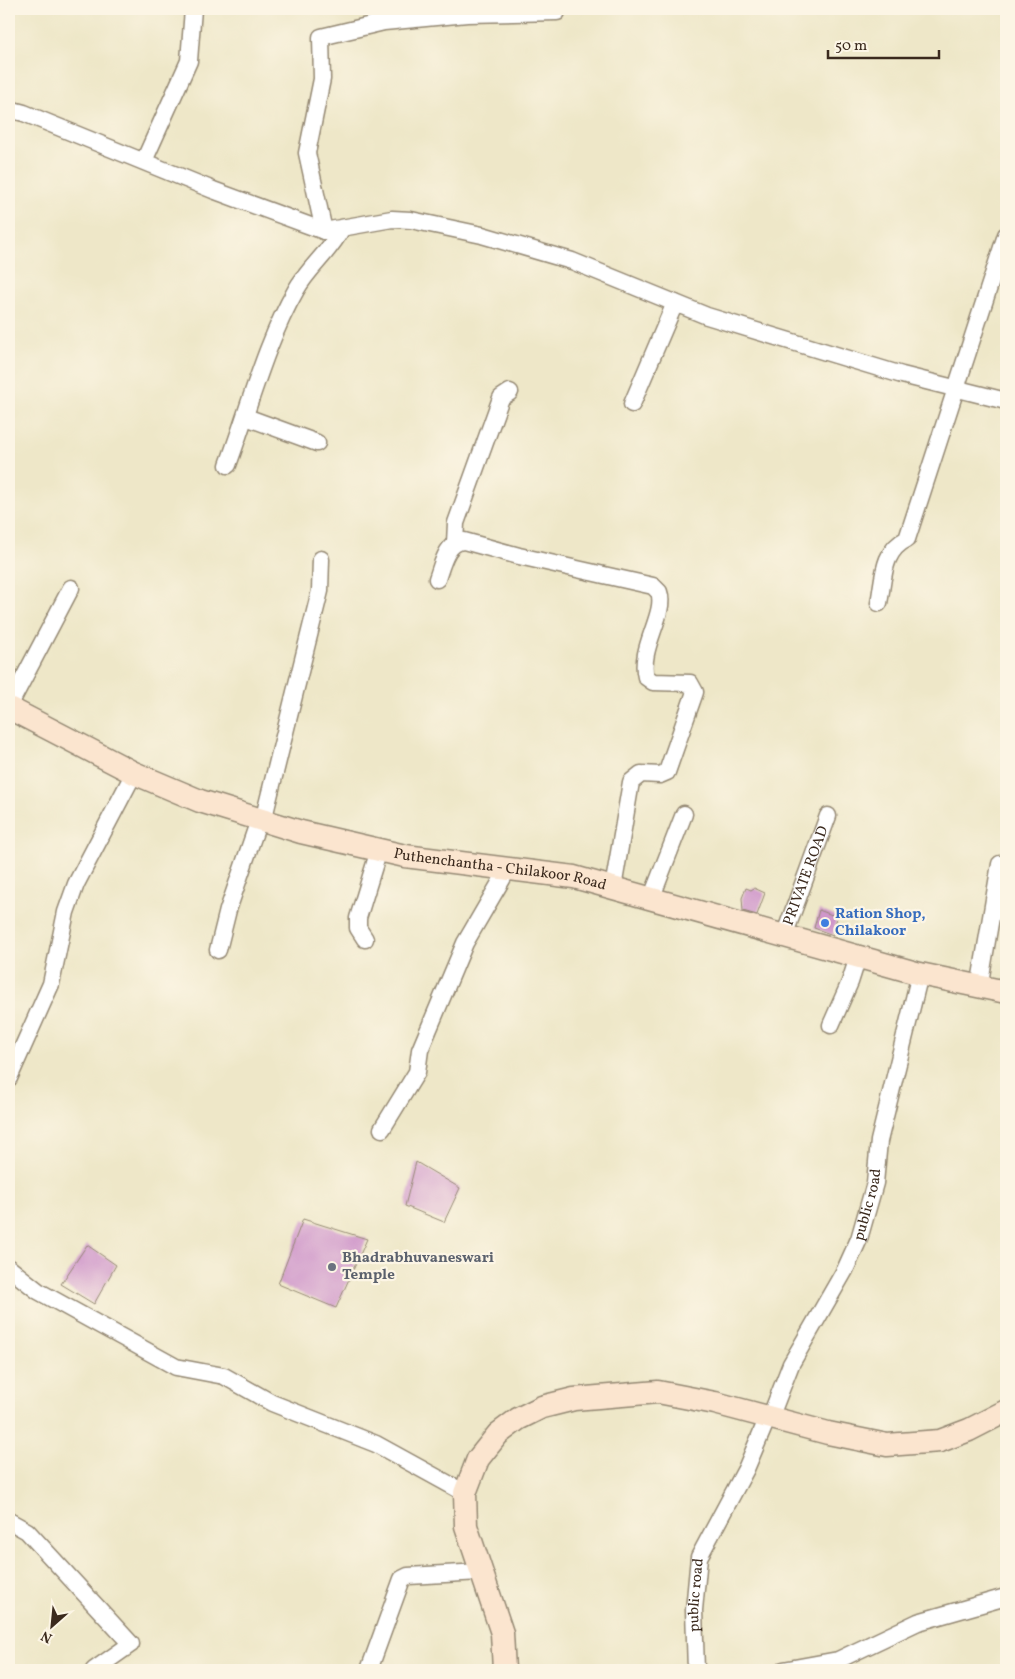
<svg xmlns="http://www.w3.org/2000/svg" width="1015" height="1679" font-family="Vollkorn,serif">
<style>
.building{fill:#cf96ca}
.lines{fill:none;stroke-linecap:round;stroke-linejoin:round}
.street-casing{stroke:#948873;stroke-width:19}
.secondary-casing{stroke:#948873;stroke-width:25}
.street{stroke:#fff;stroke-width:16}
.secondary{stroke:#fbe5cf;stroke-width:22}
.shop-dot{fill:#3f7fe0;stroke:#fcf5e5;stroke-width:2}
.worship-dot{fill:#6b7280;stroke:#fcf5e5;stroke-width:2}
.labels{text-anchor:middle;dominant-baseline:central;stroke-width:4.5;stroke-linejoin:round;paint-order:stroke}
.street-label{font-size:15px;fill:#3b2a1e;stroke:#fcf5e5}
.shop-label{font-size:15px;font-weight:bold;fill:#366cbe;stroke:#fcf5e5;text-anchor:start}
.worship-label{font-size:15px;font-weight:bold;fill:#5b616d;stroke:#fcf5e5;text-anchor:start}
</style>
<rect width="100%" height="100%" fill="#fcf5e5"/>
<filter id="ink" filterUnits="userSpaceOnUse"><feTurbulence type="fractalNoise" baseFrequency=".02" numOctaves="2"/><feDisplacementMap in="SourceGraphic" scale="10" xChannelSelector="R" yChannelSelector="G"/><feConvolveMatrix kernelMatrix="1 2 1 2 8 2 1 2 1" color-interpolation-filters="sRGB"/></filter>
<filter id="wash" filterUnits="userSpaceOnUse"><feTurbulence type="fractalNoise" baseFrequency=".0096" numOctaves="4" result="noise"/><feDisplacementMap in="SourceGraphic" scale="20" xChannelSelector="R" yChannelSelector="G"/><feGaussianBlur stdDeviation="1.12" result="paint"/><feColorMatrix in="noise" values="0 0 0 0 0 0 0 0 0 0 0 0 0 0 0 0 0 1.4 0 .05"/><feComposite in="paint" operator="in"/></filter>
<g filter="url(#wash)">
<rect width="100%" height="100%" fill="#eee7c8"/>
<g id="blocks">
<g class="building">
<polygon points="746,888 751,890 754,888 765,893 757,915 743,911 742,898"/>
<polygon points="819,910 837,917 833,935 814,928"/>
<polygon points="416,1162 460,1188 444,1222 405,1206"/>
<polygon points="303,1219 367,1239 336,1308 278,1284"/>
<polygon points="87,1245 116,1265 94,1304 61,1284"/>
</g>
</g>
</g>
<g filter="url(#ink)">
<use href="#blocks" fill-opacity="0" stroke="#948873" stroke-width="1"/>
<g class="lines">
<defs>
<g id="street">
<polyline points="9,109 24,113 213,190 324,231 392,219 411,220 482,235 572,261 707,316 902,375 1006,401"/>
<polyline points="144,161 189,61 193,9"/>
<polyline points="324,231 307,153 322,79 321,37 384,22 467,14 557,12 558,9"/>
<polyline points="632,404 675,303"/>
<polyline points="246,417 317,443"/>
<path d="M228 465C249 408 266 342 296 290 309 267 330 252 342 228"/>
<polyline points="455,543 456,523 501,398 510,392"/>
<path d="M437 579C442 565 447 541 464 541L519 556 653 586 659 592C667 613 638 649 646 677L653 682 690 683 695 692 667 772 660 775 641 774 631 782 613 888"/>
<path d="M879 603C884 578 882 551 907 539L1006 235"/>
<polyline points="9,706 71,588"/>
<polyline points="263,821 320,591 321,559"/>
<polyline points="651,899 684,814"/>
<path id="s1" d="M784 936 828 816"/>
<polyline points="365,939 358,928 358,918 379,850"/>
<polyline points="218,950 228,910 259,820"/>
<polyline points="979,988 1000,864"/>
<polyline points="831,1025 850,982 858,957"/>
<polyline points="9,1078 51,984 66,912 76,884 134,773"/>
<polyline points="382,1129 417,1072 420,1050 465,943 508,869"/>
<polyline points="9,1268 38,1291 176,1367 224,1376 272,1403 376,1444 465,1493"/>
<path id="s2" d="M770 1418 791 1364 845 1270 859 1239 875 1183 879 1141 920 974"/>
<polyline points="9,1521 27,1531 131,1644 94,1670"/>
<polyline points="369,1670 402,1579 408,1576 481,1572"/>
<path id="s3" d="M696 1670 694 1610 699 1557 746 1469 768 1417"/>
<polyline points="783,1670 838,1660 918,1622 1006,1597"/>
</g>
<g id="secondary">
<path id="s4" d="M9 708 134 773 200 801 301 832 405 856 574 877 920 974 1006 992"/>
<polyline points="504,1670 502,1633 466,1526 465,1493 478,1459 498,1434 518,1419 542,1407 574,1399 658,1392 715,1403 828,1433 887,1445 940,1441 969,1430 1006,1411"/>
</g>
</defs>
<use href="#street" class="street-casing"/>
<use href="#secondary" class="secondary-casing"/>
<use href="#street" class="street"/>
<use href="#secondary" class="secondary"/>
</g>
</g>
<circle class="shop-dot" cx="825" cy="923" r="5"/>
<circle class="worship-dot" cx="332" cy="1267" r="5"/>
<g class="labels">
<g class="street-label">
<text stroke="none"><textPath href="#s4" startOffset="521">Puthenchantha - Chilakoor Road</textPath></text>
<text stroke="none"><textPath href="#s1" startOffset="64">PRIVATE ROAD</textPath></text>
<text stroke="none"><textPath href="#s2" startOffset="236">public road</textPath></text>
<text stroke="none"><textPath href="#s3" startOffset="75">public road</textPath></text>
</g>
<g class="shop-label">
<text x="835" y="914">Ration Shop,<tspan x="835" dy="17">Chilakoor</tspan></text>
</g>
<g class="worship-label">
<text x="342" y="1258">Bhadrabhuvaneswari<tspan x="342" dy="17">Temple</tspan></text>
</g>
</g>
<rect width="1015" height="1679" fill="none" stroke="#fcf5e5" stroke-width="30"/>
<g transform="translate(52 1626) rotate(207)" stroke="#fcf5e5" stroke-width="4" paint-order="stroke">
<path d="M0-4L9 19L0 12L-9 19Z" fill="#3b2a1e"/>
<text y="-8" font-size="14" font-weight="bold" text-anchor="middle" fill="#3b2a1e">N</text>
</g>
<path d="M828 50v8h111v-8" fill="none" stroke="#3b2a1e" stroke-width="2.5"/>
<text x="835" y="50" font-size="15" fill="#3b2a1e" stroke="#fcf5e5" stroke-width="4" paint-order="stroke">50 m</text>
</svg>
